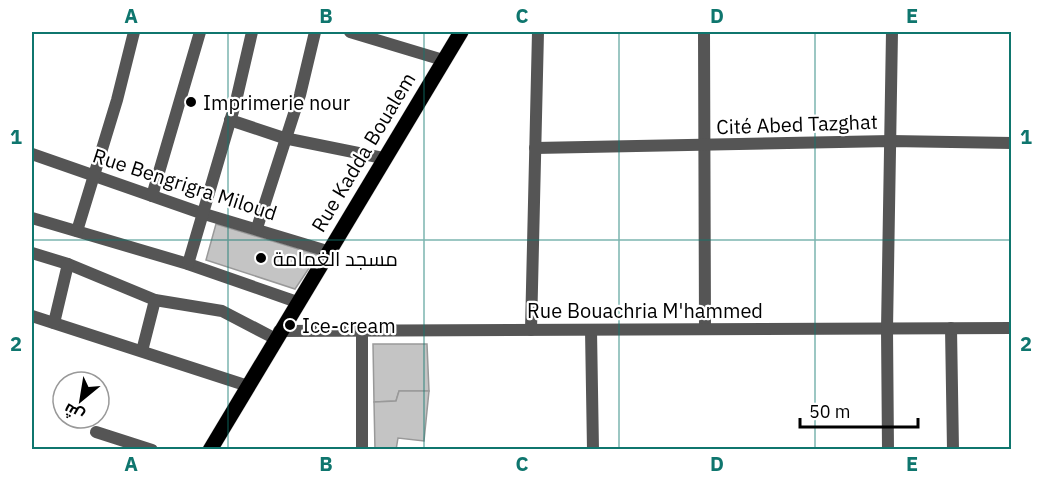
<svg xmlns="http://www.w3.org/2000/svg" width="1043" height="481" font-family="'IBM Plex Sans',Cairo,sans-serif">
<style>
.building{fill:#c4c4c4;stroke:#999;stroke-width:1.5}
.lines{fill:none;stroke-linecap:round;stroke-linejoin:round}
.primary-casing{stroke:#dbdbdb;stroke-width:16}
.street{stroke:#555;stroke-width:12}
.primary{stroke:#000;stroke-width:15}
.grid{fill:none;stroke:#0f766e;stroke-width:1.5;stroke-opacity:0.55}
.poi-dot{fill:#000;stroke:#fff;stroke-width:2}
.labels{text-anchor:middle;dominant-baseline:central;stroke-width:4.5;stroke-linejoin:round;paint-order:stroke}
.poi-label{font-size:20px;fill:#000;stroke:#fff;text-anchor:start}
.street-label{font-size:20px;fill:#000;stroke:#fff}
.neatline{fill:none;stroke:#0f766e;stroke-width:2}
.grid-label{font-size:20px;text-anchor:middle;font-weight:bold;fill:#0f766e}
</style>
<rect width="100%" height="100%" fill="#fff"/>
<g class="building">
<polygon points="216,224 318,255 295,289 206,260"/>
<polygon points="373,344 427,344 429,391 399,391 396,401 374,402"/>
<polygon points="399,391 429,391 424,441 398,438 396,450 375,450 374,402 396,401"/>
</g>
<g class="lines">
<defs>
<polyline id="primary" points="210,450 461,32"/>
</defs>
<use href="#primary" class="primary-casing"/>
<g class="street">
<polyline points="350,32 443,60"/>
<polyline points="704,32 705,329"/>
<polyline points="230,120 284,138 383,158"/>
<polyline points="535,148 891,141 1012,143"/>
<polyline points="32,154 201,213 327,251"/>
<polyline points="152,196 200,32"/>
<polyline points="32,218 188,264 297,302"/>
<polyline points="257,228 300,95 315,32"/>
<polyline points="77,231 117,100 134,32"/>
<polyline points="32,253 68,264 155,300 222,311 274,338"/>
<polyline points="188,264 236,101 252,32"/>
<polyline points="32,316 248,386"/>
<polyline points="54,323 68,264"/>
<polyline points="951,328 953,450"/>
<polyline points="531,330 538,32"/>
<polyline points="591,330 593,450"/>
<polyline points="279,331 1012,328"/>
<polyline points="362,331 362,450"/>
<polyline points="142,351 155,300"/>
<polyline points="96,432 152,450"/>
<polyline points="888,450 887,329 892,32"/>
</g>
<use href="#primary" class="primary"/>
</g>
<path class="grid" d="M228 32V450M424 32V450M619 32V450M815 32V450M32 240H1012"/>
<g class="poi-dot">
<circle cx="191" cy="102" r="6"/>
<circle cx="261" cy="258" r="6"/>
<circle cx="290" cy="325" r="6"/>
</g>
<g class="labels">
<g class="poi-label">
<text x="203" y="102">Imprimerie nour</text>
<text x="273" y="258">مسجد الغمامة</text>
<text x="302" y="325">Ice-cream</text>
</g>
<g class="street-label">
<text transform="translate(797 124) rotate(-2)">Cité Abed Tazghat</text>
<text transform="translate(363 152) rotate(-59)">Rue Kadda Boualem</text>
<text transform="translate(185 184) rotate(18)">Rue Bengrigra Miloud</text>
<text x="645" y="310">Rue Bouachria M'hammed</text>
</g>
</g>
<rect width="1043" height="481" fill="none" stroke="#ffffff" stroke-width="66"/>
<g transform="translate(81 400) rotate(210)"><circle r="28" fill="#ffffff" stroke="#999999" stroke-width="1.5"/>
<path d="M0-4.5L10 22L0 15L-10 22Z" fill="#000000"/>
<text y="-9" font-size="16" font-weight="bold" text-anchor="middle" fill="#000000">ش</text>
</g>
<path d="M800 418v9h118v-9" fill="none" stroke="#000000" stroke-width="3"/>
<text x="809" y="418" font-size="18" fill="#000000" stroke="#ffffff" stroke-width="4.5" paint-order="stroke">50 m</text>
<rect x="33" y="33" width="977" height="415" class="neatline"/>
<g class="grid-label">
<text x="131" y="23">A</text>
<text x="326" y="23">B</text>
<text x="522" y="23">C</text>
<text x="717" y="23">D</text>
<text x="912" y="23">E</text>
<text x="16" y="144">1</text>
<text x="1026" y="144">1</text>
<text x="16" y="351">2</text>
<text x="1026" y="351">2</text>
<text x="131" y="471">A</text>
<text x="326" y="471">B</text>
<text x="522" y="471">C</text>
<text x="717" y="471">D</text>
<text x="912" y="471">E</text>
</g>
</svg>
